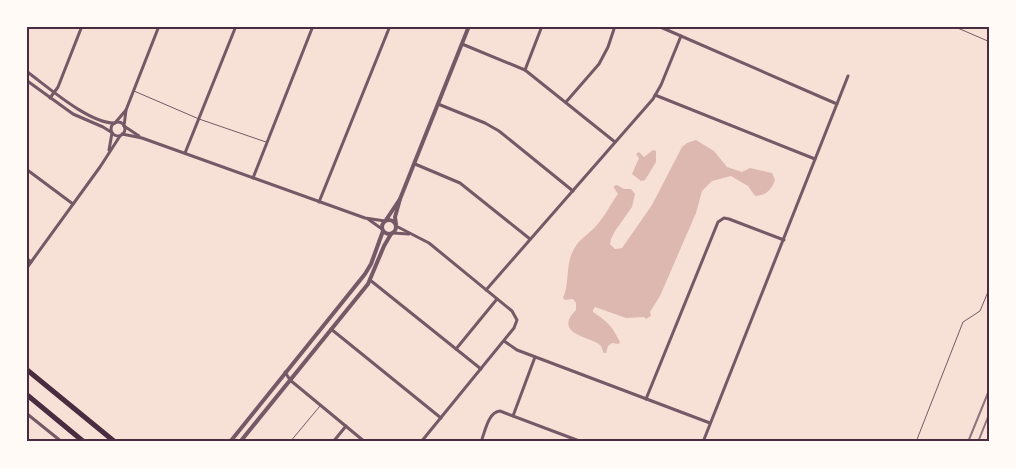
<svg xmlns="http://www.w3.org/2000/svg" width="1016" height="468" font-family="'IBM Plex Sans',sans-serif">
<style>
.water{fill:#dcb8b0}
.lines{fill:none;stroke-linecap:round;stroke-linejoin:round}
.service{stroke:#755966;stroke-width:1}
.minor{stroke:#755966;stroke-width:3}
.tertiary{stroke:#755966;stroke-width:4}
.trunk{stroke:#4a2c40;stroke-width:5}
.rail{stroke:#8f747c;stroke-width:2}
.neatline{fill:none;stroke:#4a2c40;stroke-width:2}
</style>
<rect width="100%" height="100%" fill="#f7e1d7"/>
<g class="water">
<path d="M696 140 714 151 727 167 742 172 750 168 772 173 775 180C771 191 766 195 755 196L748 186 731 176 712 181 702 191 696 213 660 296 650 312 651 316 646 319 644 317 626 318 595 307 593 310V312C608 322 612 326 620 342L619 344 612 343 608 346 606 353H604C602 351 602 348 601 346 594 337 551 335 576 310V303L573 299 565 300 563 298C570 283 565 264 574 249 579 239 589 234 596 226 605 216 610 205 618 194L614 188V186L617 185 624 189H631L635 194 632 207 615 231 611 239 610 244 615 249 622 248 652 205 682 147 687 143Z"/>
<polygon points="653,150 656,151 656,162 645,180 641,181 632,174 639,158 636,154 639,152 644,157"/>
</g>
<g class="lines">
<g class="service">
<polyline points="953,26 990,42"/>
<polyline points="134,91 199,119 266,142"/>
<polyline points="290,442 320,406"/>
<polyline points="916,442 963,322 980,311 990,287"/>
</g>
<g class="minor">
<polyline points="658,26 837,104"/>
<polyline points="462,44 525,70 615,142"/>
<polyline points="525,70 542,26"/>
<path d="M26 71C47 86 88 123 114 123"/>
<polyline points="26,80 73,114 103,127 111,132"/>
<polyline points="655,95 815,159"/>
<polyline points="50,98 58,87 82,26"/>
<polyline points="566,102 599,64 608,47 615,26"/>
<polyline points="438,104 485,123 499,131 573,191"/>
<circle cx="118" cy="129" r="7"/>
<polyline points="115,123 126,110"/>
<polyline points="124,126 126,110 159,26"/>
<polyline points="124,126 139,136"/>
<polyline points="122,134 142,138 365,218 385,221"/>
<polyline points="109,150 112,133"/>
<polyline points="185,153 236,26"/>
<polyline points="415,164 460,183 530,239"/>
<polyline points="26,169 73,204"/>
<polyline points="253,178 313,26"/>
<polyline points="319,202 390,26"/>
<polyline points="368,219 382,229"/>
<polyline points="396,226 429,243 512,311 517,320 514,328 421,442"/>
<polyline points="393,233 409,234"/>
<polyline points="26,258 31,262"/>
<polyline points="26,269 100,167 120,136"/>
<polyline points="370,280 481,369"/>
<polyline points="486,290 653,99 661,85 681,36"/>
<polyline points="331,329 441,418"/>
<polyline points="504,341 517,350 710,423"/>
<polyline points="456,349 497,299"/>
<polyline points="285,372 290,380 365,442"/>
<polyline points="646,399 718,222 724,218 729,219 784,240"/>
<polyline points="26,413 62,442"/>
<polyline points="513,416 535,357"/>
<polyline points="333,442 346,426"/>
<path d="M481 442C485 432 488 412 500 411L582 442"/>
<polyline points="703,442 848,76"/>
</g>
<g class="tertiary">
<circle cx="389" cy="227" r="7"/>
<polyline points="386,220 400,199"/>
<polyline points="396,224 395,217 400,199 469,26"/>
<polyline points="230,442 365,274 371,264 383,231"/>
<polyline points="240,442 368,284 384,246 391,234"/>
</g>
<g class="trunk">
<polyline points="26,369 115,442"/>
<polyline points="26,394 84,442"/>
</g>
<g class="rail">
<polyline points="968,442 990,388"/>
<polyline points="978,442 990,412"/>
</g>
</g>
<rect width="1016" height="468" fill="none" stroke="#fffaf5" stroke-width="55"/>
<rect x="28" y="28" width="960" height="412" class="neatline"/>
</svg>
